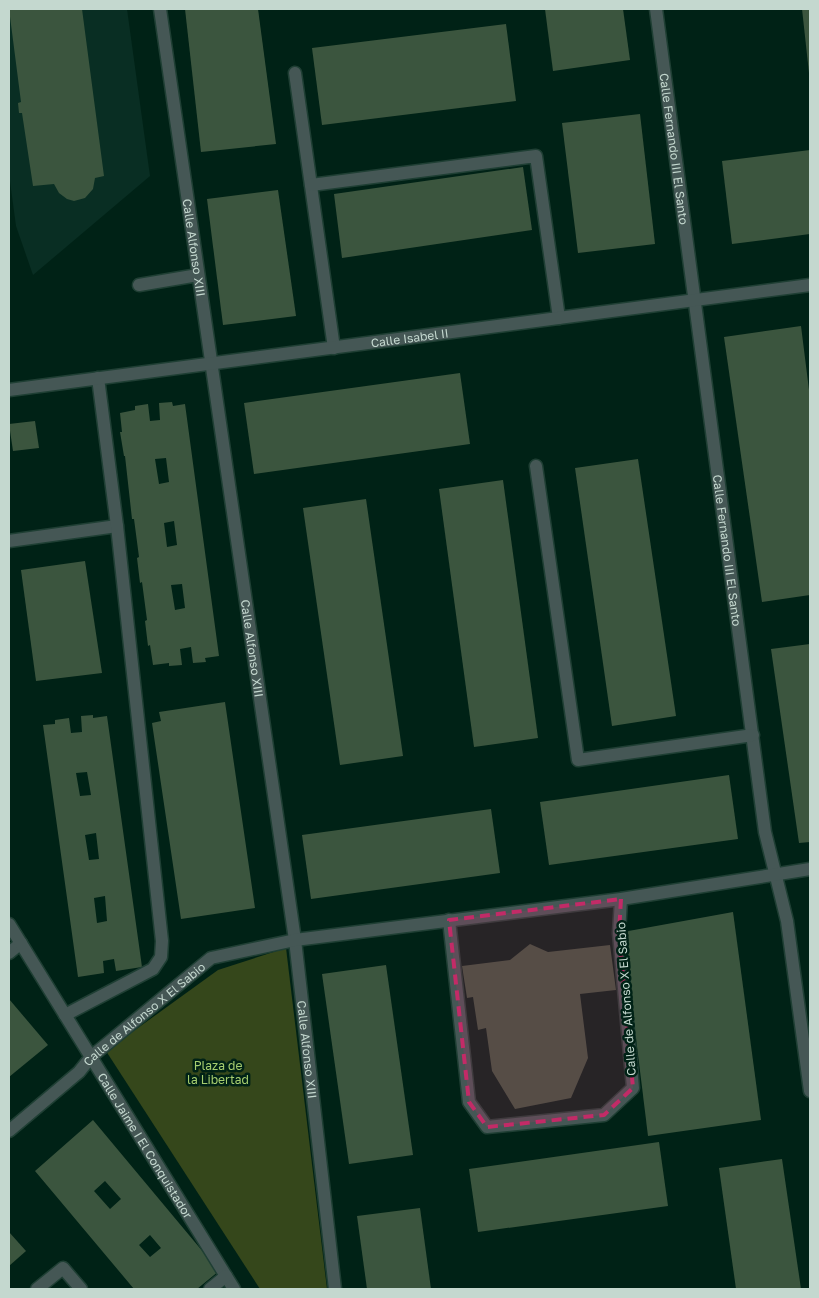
<svg xmlns="http://www.w3.org/2000/svg" width="819" height="1298" font-family="'Golos Text',sans-serif">
<style>
.built{fill:#092e23}
.green{fill:#35471b}
.building{fill:#3b553e;fill-rule:evenodd}
.lines{fill:none;stroke-linecap:round;stroke-linejoin:round}
.lane-casing{stroke:#1f3f34;stroke-width:15}
.street-casing{stroke:#1f3f34;stroke-width:15}
.lane{stroke:#455755;stroke-width:12}
.street{stroke:#455755;stroke-width:12}
.marked{fill:#c22b67;fill-opacity:0.2;stroke:#c22b67;stroke-width:4;stroke-dasharray:10 6;stroke-linejoin:round}
.labels{text-anchor:middle;dominant-baseline:central;stroke-width:5;stroke-linejoin:round;paint-order:stroke}
.street-label{font-size:12px;fill:#c4d8cf;stroke:#002216}
.park-label{font-size:12px;fill:#a6ce6f;stroke:#002216}
</style>
<rect width="100%" height="100%" fill="#002216"/>
<polygon class="built" points="9,9 127,9 150,176 33,275 16,226 9,174"/>
<polygon class="green" points="286,948 327,1289 260,1289 106,1051 218,970"/>
<g class="building">
<polygon points="9,9 82,9 104,176 95,178 93,189 85,198 74,201 67,199 59,193 54,184 33,186 22,113 19,113 18,103 21,102"/>
<polygon points="185,9 258,9 276,144 201,152"/>
<polygon points="545,9 623,9 630,60 553,71"/>
<polygon points="802,9 810,9 810,73 809,73"/>
<polygon points="506,24 516,101 322,125 312,48"/>
<polygon points="640,114 655,244 578,253 562,123"/>
<polygon points="810,150 810,234 732,244 722,161"/>
<polygon points="523,167 532,230 342,258 334,194"/>
<polygon points="278,190 296,316 223,325 207,199"/>
<polygon points="801,326 810,398 810,595 762,602 724,337"/>
<polygon points="460,373 470,444 254,474 244,403"/>
<path d="M172 402 173 406 185 404 219 656 205 658 206 662 193 663 191 647 180 649 182 665 169 666V663L153 665 150 645 148 646 145 621 147 620 142 582 140 583 137 558 139 557 134 519H132L125 456H124L120 432H122L120 413 135 410V406L148 404 150 421 160 420 159 403ZM166 458 169 482 159 484 155 459ZM174 521 177 545 167 547 164 523ZM182 584 185 608 175 610 171 585Z"/>
<polygon points="35,421 39,448 13,451 9,424"/>
<polygon points="638,459 676,716 612,726 575,468"/>
<polygon points="503,480 538,738 474,747 439,489"/>
<polygon points="366,499 403,756 340,765 303,508"/>
<polygon points="85,561 102,673 36,681 21,570"/>
<polygon points="810,644 810,842 799,843 771,649"/>
<polygon points="225,702 255,908 181,919 152,723 161,721 159,712"/>
<path d="M93 715V718L107 716 142 967 116 971 114 959 103 961 104 973 78 977 43 725 55 724V720L69 718 71 733 82 732 81 716ZM87 772 91 795 80 796 76 773ZM96 833 99 859 89 860 85 835ZM105 896 107 921 97 923 94 898Z"/>
<polygon points="729,775 738,839 549,865 540,802"/>
<polygon points="491,809 500,873 311,899 302,835"/>
<polygon points="733,912 761,1120 648,1136 623,932"/>
<polygon points="530,944 548,952 610,945 616,990 580,994 588,1058 571,1098 515,1109 492,1071 486,1028 478,1030 473,997 467,998 462,966 510,960"/>
<polygon points="386,965 413,1155 349,1164 322,974"/>
<polygon points="9,999 48,1045 9,1077"/>
<path d="M93 1120 219 1271 197 1289H134L35 1171ZM105 1181 121 1199 110 1209 94 1191ZM150 1235 161 1248 150 1257 139 1245Z"/>
<polygon points="659,1142 668,1206 478,1232 469,1169"/>
<polygon points="782,1159 801,1289 736,1289 719,1168"/>
<polygon points="420,1208 431,1289 367,1289 357,1216"/>
<polygon points="9,1232 26,1251 9,1266"/>
</g>
<g class="lines">
<defs>
<g id="lane">
<polyline points="295,73 334,348"/>
<polyline points="311,185 536,156 559,318"/>
<polyline points="139,285 198,275"/>
<polyline points="9,541 117,526"/>
<polyline points="9,953 21,943"/>
<polyline points="65,1015 153,969 161,957 162,941 117,526 98,378"/>
</g>
<g id="street">
<path id="s1" d="M160 9 295 940 335 1289"/>
<path id="s2" d="M656 9 765 832 787 921 810 1091"/>
<path id="s3" d="M9 390 810 285"/>
<polyline points="536,466 578,760 753,735"/>
<polyline points="449,920 469,1102 487,1127 604,1115 633,1088 619,933 621,899"/>
<path id="s4" d="M9 924 234 1289"/>
<path id="s5" d="M9 1131 79 1072 91 1057 211 958 295 940 621 899 810 869"/>
<polyline points="37,1289 63,1268 81,1289"/>
<polyline points="210,1289 226,1276"/>
</g>
</defs>
<use href="#lane" class="lane-casing"/>
<use href="#street" class="street-casing"/>
<use href="#lane" class="lane"/>
<use href="#street" class="street"/>
</g>
<path class="marked" d="M621 899 619 933 633 1088 604 1115 487 1127 469 1102 449 920Z"/>
<g class="labels">
<g class="street-label">
<text stroke="none"><textPath href="#s2" startOffset="141">Calle Fernando III El Santo</textPath></text>
<text stroke="none"><textPath href="#s1" startOffset="241">Calle Alfonso XIII</textPath></text>
<text stroke="none"><textPath href="#s3" startOffset="404">Calle Isabel II</textPath></text>
<text stroke="none"><textPath href="#s2" startOffset="546">Calle Fernando III El Santo</textPath></text>
<text stroke="none"><textPath href="#s1" startOffset="646">Calle Alfonso XIII</textPath></text>
<text transform="translate(626 999) rotate(-94)">Calle de Alfonso X El Sabio</text>
<text stroke="none"><textPath href="#s5" startOffset="179">Calle de Alfonso X El Sabio</textPath></text>
<text stroke="none"><textPath href="#s1" startOffset="1051">Calle Alfonso XIII</textPath></text>
<text stroke="none"><textPath href="#s4" startOffset="260">Calle Jaime I El Conquistador</textPath></text>
</g>
<g class="park-label">
<text x="218" y="1065">Plaza de<tspan x="218" dy="14">la Libertad</tspan></text>
</g>
</g>
<rect width="819" height="1298" fill="none" stroke="#c4d8cf" stroke-width="20"/>
</svg>
